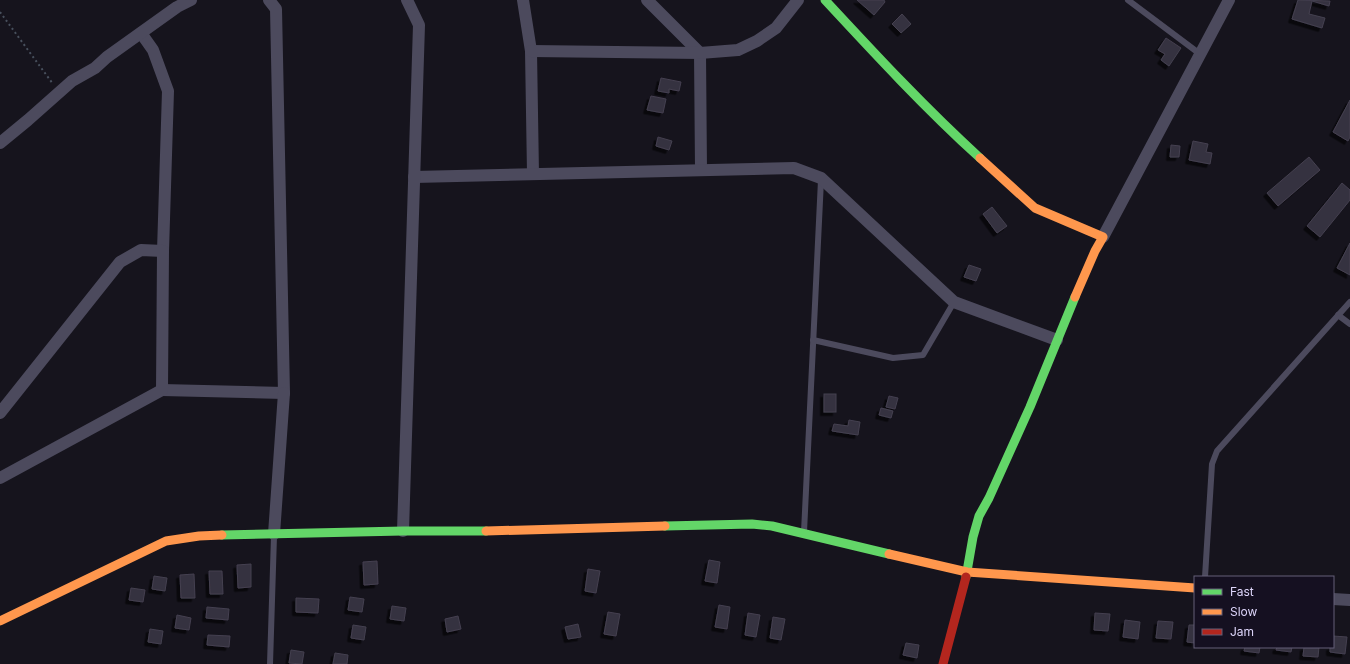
<svg xmlns="http://www.w3.org/2000/svg" width="1350" height="664" font-family="Inter,sans-serif">
<style>
.building{fill:#36323f;stroke:#444050;filter:url(#shadow)}
.lines{fill:none;stroke-linecap:round;stroke-linejoin:round}
.path{stroke:#48505d;stroke-width:2;stroke-dasharray:2 3;stroke-linecap:butt}
.lane{stroke:#4c4a5d;stroke-width:6}
.street{stroke:#4c4a5d;stroke-width:12}
.fast{stroke:#63d668;stroke-width:9}
.slow{stroke:#ff974d;stroke-width:9}
.jam{stroke:#b3261e;stroke-width:9}
</style>
<defs>
<filter id="shadow"><feDropShadow dx="-3.5" dy="3.5" stdDeviation="0" flood-color="#0009"/></filter>
</defs>
<rect width="100%" height="100%" fill="#16141d"/>
<g class="building">
<polygon points="857,0 884,0 885,2 874,15"/>
<polygon points="1298,0 1330,1 1329,6 1312,1 1309,14 1325,18 1322,28 1292,19"/>
<polygon points="902,14 911,24 901,33 892,24"/>
<polygon points="1166,38 1181,48 1169,66 1161,60 1165,54 1158,50"/>
<polygon points="661,78 681,82 679,91 669,89 669,93 658,91"/>
<polygon points="651,96 666,99 663,113 647,110"/>
<polygon points="1350,100 1350,137 1348,141 1333,132"/>
<polygon points="658,137 672,141 669,150 656,146"/>
<polygon points="1193,141 1208,144 1206,152 1212,153 1210,164 1189,160"/>
<polygon points="1171,145 1180,146 1179,157 1170,157"/>
<polygon points="1309,157 1320,170 1278,206 1267,193"/>
<polygon points="1342,183 1350,190 1350,200 1320,237 1307,226"/>
<polygon points="992,207 1007,226 997,233 983,214"/>
<polygon points="1350,243 1350,275 1337,268"/>
<polygon points="969,265 981,269 976,281 964,277"/>
<rect x="824" y="394" width="12" height="18"/>
<polygon points="889,396 898,398 895,409 886,407"/>
<polygon points="881,408 893,411 891,418 879,415"/>
<polygon points="849,420 860,422 858,435 832,431 834,424 848,426"/>
<polygon points="709,560 720,562 717,583 705,581"/>
<polygon points="377,561 378,584 364,585 363,562"/>
<polygon points="251,564 251,587 238,588 237,565"/>
<polygon points="588,569 600,571 596,593 585,591"/>
<polygon points="209,571 222,571 223,594 210,594"/>
<polygon points="194,574 195,598 181,598 180,575"/>
<polygon points="154,576 167,578 165,591 152,589"/>
<polygon points="131,588 145,590 143,602 129,600"/>
<polygon points="350,597 364,599 362,612 348,610"/>
<polygon points="296,598 319,599 318,613 296,612"/>
<polygon points="719,605 730,607 727,629 715,627"/>
<polygon points="392,606 406,608 404,621 390,619"/>
<polygon points="207,607 229,609 228,620 206,618"/>
<polygon points="608,612 620,614 616,636 604,634"/>
<polygon points="748,613 760,615 756,637 745,635"/>
<polygon points="1095,613 1110,614 1108,631 1094,630"/>
<polygon points="177,615 191,618 189,630 175,628"/>
<polygon points="458,616 461,629 447,632 445,619"/>
<polygon points="773,617 785,619 781,640 770,638"/>
<polygon points="1125,620 1140,622 1138,639 1123,637"/>
<polygon points="1158,621 1173,622 1171,639 1156,638"/>
<polygon points="578,624 581,637 568,639 565,627"/>
<polygon points="353,625 366,627 364,640 351,638"/>
<polygon points="1189,625 1195,625 1195,643 1187,642"/>
<polygon points="150,629 163,631 161,644 148,642"/>
<polygon points="208,635 230,636 229,647 207,645"/>
<polygon points="1333,636 1347,637 1345,654 1330,652 1330,647 1333,647"/>
<polygon points="906,643 919,645 917,658 903,655"/>
<polygon points="1245,647 1260,647 1259,653 1244,651"/>
<polygon points="1277,647 1292,647 1291,652 1276,650"/>
<polygon points="1304,647 1319,647 1318,657 1303,656"/>
<polygon points="291,650 304,652 302,664 289,663"/>
<polygon points="335,653 348,655 347,664 333,664"/>
</g>
<g class="lines">
<polyline class="path" points="0,12 53,84"/>
<g class="lane">
<polyline points="1128,0 1200,54"/>
<polyline points="1338,315 1350,324"/>
<polyline points="813,340 893,358 923,355 954,302"/>
<polyline points="804,532 821,180"/>
<polyline points="1205,577 1212,464 1217,451 1350,302"/>
<polyline points="270,664 274,536"/>
</g>
<g class="street">
<polyline points="523,0 531,51 533,174"/>
<polyline points="647,0 700,53 701,170"/>
<polyline points="141,33 153,50 168,91 163,251"/>
<polyline points="531,51 700,53 738,50 757,41 776,28 798,0"/>
<polyline points="0,143 28,120 72,81 95,68 107,57 177,7 191,0"/>
<polyline points="414,177 794,168 821,178 954,302 1057,340"/>
<polyline points="1103,237 1229,0"/>
<polyline points="162,390 284,393 276,9 269,0"/>
<polyline points="0,413 120,262 141,250 163,251 162,390 0,478"/>
<polyline points="403,531 419,25 407,0"/>
<polyline points="274,534 284,393"/>
<polyline points="1333,599 1350,600"/>
</g>
<g class="fast">
<path d="M825 0C875 54 925 108 980 158"/>
<polyline points="665,526 752,524 772,526 889,554"/>
<polyline points="222,535 403,531 486,531"/>
<polyline points="966,577 973,537 979,516 989,498 1030,407 1075,297"/>
</g>
<g class="slow">
<polyline points="980,158 1035,208 1103,237 1095,251 1075,297"/>
<polyline points="486,531 665,526"/>
<polyline points="889,554 967,572 1195,588"/>
<polyline points="0,621 166,541 199,536 222,535"/>
</g>
<polyline class="jam" points="943,664 966,577"/>
</g>
<rect x="1194" y="576" width="140" height="72" fill="#151021" stroke="#655f78"/>
<rect x="1202" y="589" width="20" height="6" fill="#63d668" stroke="#655f78"/>
<text x="1230" y="596" font-size="12" fill="#ddd5fa">Fast</text>
<rect x="1202" y="609" width="20" height="6" fill="#ff974d" stroke="#655f78"/>
<text x="1230" y="616" font-size="12" fill="#ddd5fa">Slow</text>
<rect x="1202" y="629" width="20" height="6" fill="#b3261e" stroke="#655f78"/>
<text x="1230" y="636" font-size="12" fill="#ddd5fa">Jam</text>
</svg>
